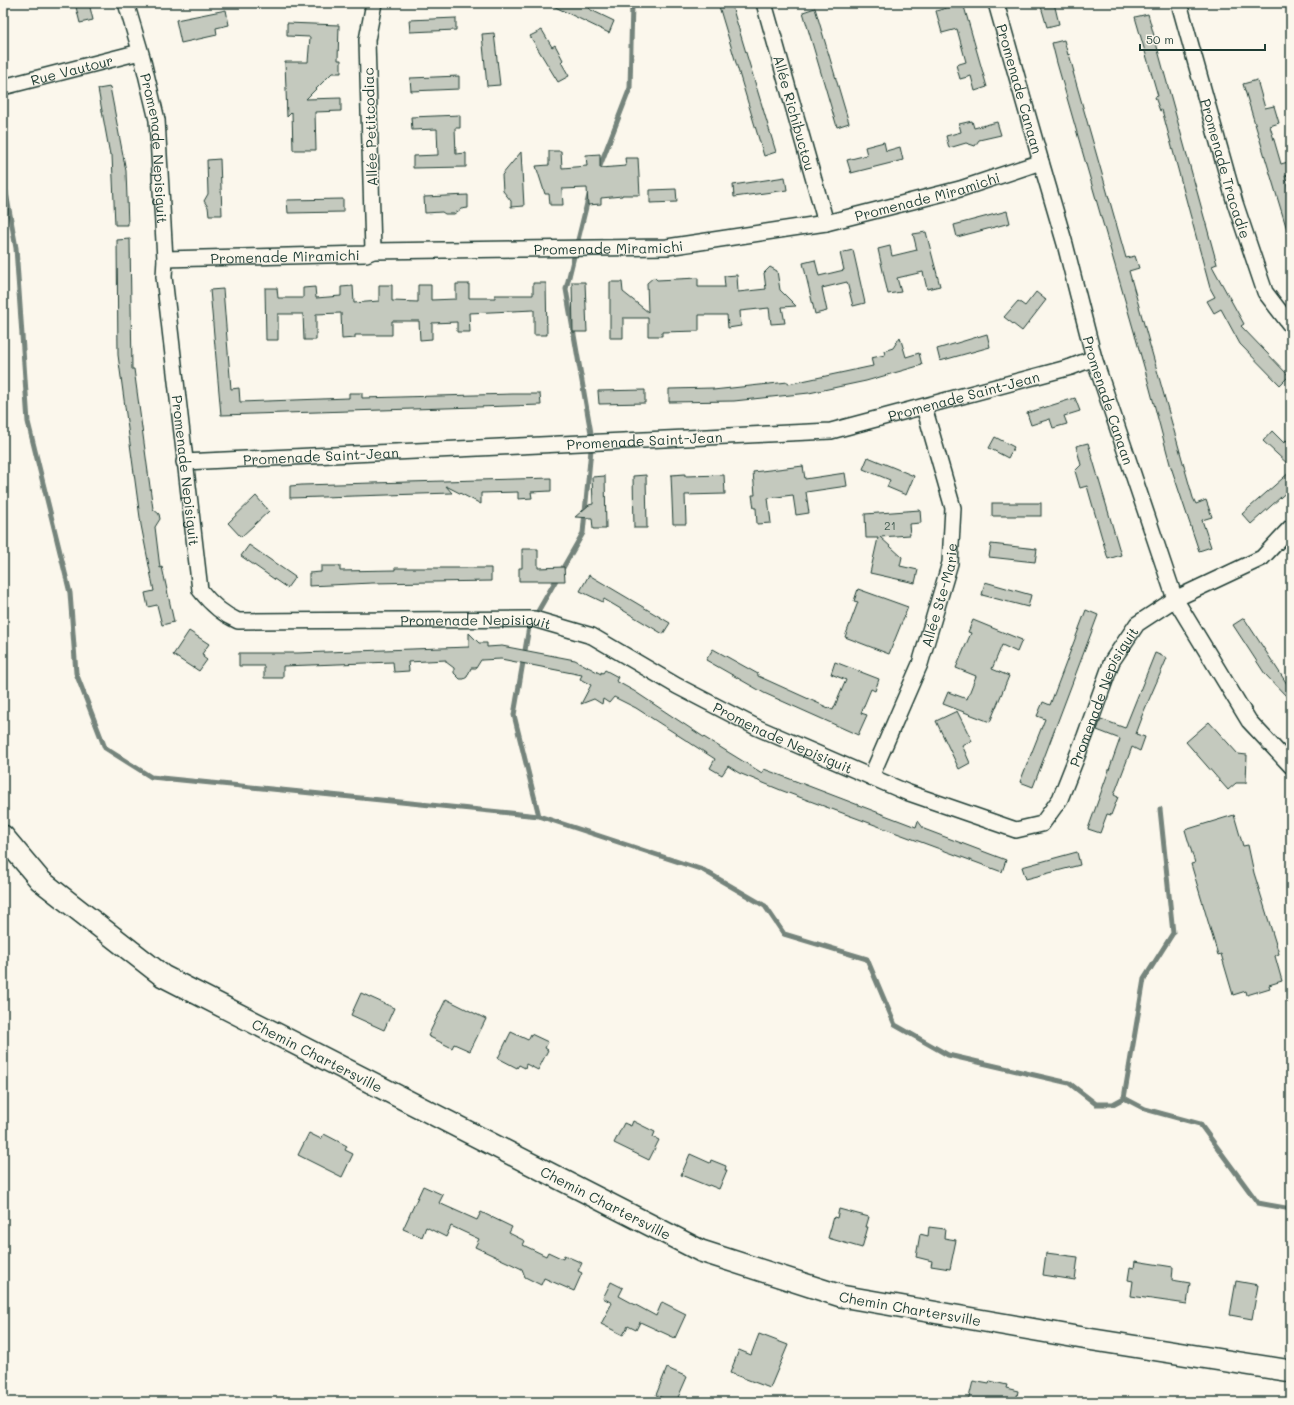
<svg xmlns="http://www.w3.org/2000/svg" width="1294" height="1405" font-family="Mali,sans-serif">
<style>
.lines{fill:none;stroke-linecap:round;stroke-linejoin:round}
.stream{stroke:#74847b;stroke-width:5}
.building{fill:#c4c9be;stroke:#1f3d34}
.street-casing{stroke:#1f3d34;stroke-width:18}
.secondary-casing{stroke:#1f3d34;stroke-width:24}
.street{stroke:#fbf7ec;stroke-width:15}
.secondary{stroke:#fbf7ec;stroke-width:21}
.labels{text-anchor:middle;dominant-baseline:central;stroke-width:3;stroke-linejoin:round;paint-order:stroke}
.number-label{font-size:12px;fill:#486056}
.street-label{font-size:14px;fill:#1f3d34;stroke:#fbf7ec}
</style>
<rect width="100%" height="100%" fill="#fbf7ec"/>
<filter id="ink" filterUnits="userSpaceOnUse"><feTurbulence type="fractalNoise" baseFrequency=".025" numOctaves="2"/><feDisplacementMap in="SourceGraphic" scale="8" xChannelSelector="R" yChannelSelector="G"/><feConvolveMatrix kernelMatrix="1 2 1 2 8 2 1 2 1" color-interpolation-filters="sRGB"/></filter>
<g filter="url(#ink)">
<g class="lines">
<g class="stream">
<polyline points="598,171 630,88 632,3"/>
<polyline points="3,176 16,248 28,422 70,593 76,673 105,748 151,777 539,816 703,870 765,906 784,934 867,959 895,1025 948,1055 1069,1083 1096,1104 1113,1104 1124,1098"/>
<polyline points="539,816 514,715 529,627 583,533 592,439 566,289 589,195"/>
<polyline points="1124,1098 1144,979 1173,933 1160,809"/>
<polyline points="1124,1098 1145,1109 1200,1124 1258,1203 1291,1209"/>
</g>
</g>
<g class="building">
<polygon points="75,3 89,3 93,20 80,23"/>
<polygon points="547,3 592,3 589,9 614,21 609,33"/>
<polygon points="718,3 731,3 776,152 764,156"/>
<polygon points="963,3 987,87 975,91 971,76 960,79 956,65 966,62 957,29 942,33 936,11"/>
<polygon points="1040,3 1054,3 1059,24 1047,27"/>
<polygon points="815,8 849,123 837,127 803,12"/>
<polygon points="226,10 229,25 216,28 217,35 181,43 176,20"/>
<polygon points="1148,14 1217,264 1212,266 1244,324 1241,326 1289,376 1280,385 1240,344 1221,309 1214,313 1207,301 1215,297 1210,288 1162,110 1160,111 1155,97 1158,96 1135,17"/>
<polygon points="456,18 456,30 410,32 409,20"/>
<polygon points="287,23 339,25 338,60 341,60 341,73 332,73 306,99 341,98 341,111 315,112 316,150 293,150 292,112 287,117 285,62 308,62 310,37 287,36"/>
<polygon points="542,30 552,47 555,45 563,60 561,62 569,76 558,82 530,36"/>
<polygon points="494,33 500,85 487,86 482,34"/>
<polygon points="1064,40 1068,55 1069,54 1074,72 1073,72 1126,258 1135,256 1139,268 1129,271 1193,498 1196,504 1206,500 1212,517 1202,520 1211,547 1199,551 1170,464 1145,370 1057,63 1052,43"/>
<polygon points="459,76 459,89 411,91 410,78"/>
<polygon points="1257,80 1265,108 1274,106 1279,123 1270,126 1281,164 1291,161 1291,174 1285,176 1291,198 1291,233 1288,233 1243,84"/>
<polygon points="110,87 126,171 128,225 115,225 112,155 110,155 98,89"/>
<polygon points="460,115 460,128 455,128 456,154 466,153 466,167 413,168 413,156 438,155 437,129 412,130 411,117"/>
<polygon points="972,121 974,128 997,122 1001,135 979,140 975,146 966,143 949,148 946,136 961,132 959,124"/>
<polygon points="884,142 886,151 900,147 903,160 851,173 847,160 867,155 865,147"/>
<polygon points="549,151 561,151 562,168 587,166 586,155 600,154 600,168 626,166 625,158 638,158 640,195 622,195 622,196 601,198 601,204 588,205 587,188 562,189 563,205 550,205 549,194 545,194 536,166 549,165"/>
<polygon points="521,152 524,206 511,207 511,201 503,191 502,175"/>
<polygon points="220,159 222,215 209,215 208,207 204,201 208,194 207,160"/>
<polygon points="785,177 787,190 734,197 733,185"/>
<polygon points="676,189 677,202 650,203 650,190"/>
<polygon points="468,195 468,208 461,209 454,214 445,214 442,212 425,213 424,197"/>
<polygon points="343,199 343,212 288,213 287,200"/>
<polygon points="1007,211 1010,223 957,237 954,225"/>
<polygon points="926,232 940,286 927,289 923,272 897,278 901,292 888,294 878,249 890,246 892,256 917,250 913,234"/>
<polygon points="130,239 132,369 134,369 153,509 159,514 160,519 155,527 160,568 162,567 174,622 162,625 157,605 148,607 145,593 154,591 141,525 118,355 117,240"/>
<polygon points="853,250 865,303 853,306 847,282 822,288 827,311 815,314 803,263 815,260 819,276 844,270 840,253"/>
<polygon points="770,267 777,271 780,290 796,306 782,307 785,323 771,324 769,308 740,311 741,326 728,328 727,315 699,315 699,331 662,332 662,336 648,336 648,318 623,318 623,338 610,338 610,282 622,282 623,292 648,312 647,283 654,277 657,280 698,278 698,287 725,287 724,276 737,275 738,292 766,289 764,273"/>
<polygon points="572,282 585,282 587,332 573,332"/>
<polygon points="533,283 546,283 547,335 534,335 534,310 469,313 470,332 457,332 457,322 432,323 432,339 420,340 419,321 392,321 392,335 355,335 355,338 342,339 341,313 316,314 316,340 304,340 303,314 278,314 278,340 266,340 265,288 277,288 278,298 303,298 303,288 315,287 316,298 341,296 341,287 353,286 354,303 379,301 379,285 392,285 392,301 418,302 418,285 431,285 431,300 456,299 456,284 469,284 469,298 495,298 495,295 533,295"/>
<polygon points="223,289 231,389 239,388 240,402 349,398 349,393 362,393 362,398 513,394 540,394 541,405 221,415 210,290"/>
<polygon points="1036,292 1046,300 1022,331 1004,317 1018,301 1025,306"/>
<polygon points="987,334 990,347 940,361 937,349"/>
<polygon points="900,337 906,357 919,353 922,365 866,381 809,393 734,401 669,402 669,389 713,388 713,390 788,382 788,384 873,366 871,358 885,355 884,351 893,348"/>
<polygon points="645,390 645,403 599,404 598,391"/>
<polygon points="1075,398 1080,411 1064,416 1067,424 1053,428 1050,419 1031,425 1027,413"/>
<polygon points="1272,431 1284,443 1291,436 1291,467 1263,441"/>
<polygon points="995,437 1014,447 1008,458 989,448"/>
<polygon points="1088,443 1121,555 1108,559 1087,486 1080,488 1075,471 1081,465 1076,446"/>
<polygon points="868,457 914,476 906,495 887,487 890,480 863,469"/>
<polygon points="803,466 805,479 845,473 847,486 806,492 809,513 796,515 793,495 768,498 771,523 757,524 756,508 754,508 752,495 755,495 753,472"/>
<polygon points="1291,471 1291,488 1251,524 1242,514"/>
<polygon points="685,474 685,476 724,475 725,494 685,495 686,524 673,524 671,475"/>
<polygon points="646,475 647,528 634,528 633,476"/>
<polygon points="605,476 606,529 593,529 592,518 575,517 589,505 593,504 592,477"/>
<polygon points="551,478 551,491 531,492 532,498 518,499 518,492 481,493 481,504 446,486 452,493 290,498 290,486 302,485"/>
<polygon points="256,496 269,511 241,537 228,523"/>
<rect x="992" y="503" width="49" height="13"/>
<polygon points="920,510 921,523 909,524 910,535 880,537 902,557 900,566 918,570 915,583 870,573 878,538 866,538 865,514"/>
<polygon points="991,544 1037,549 1035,562 989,557"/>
<polygon points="249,545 295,577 287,588 241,556"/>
<polygon points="522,549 538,549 538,568 564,567 565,581 519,581 519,568 522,568"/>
<polygon points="321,566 340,566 340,571 395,570 395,568 491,568 491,581 372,583 309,586 309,573 321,572"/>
<polygon points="589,575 670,623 663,634 604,599 603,602 580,591"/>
<polygon points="985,582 1031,595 1028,607 982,595"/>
<polygon points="858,589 908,607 889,654 845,637 858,602 854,601"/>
<polygon points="1086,610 1098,615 1033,787 1020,782 1045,719 1037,716 1043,702 1050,705"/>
<polygon points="1244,618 1291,690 1291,694 1287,697 1265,674 1233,625"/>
<polygon points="973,620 1022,640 1017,652 1002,645 992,669 1009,676 990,722 943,704 948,692 967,699 976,676 956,668 971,633 968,632"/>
<polygon points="189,631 209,644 202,654 204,655 203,657 207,660 199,671 193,667 193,668 173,655"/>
<polygon points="469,633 479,643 487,643 487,647 502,646 575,660 601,674 601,672 603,673 605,670 618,677 616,681 634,691 702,736 762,773 764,769 916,827 918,821 924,829 1006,860 1002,872 783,791 739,773 728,766 722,775 710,768 715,759 636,708 614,697 609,703 603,699 602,704 594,699 581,704 591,685 580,679 582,675 501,659 481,660 476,668 471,668 467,677 464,679 460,679 454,673 454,668 446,662 446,660 408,662 409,671 394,672 393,662 283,666 283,678 264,678 264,666 239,666 239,653 298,653 469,647"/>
<polygon points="713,649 758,674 758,676 833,710 846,680 831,674 835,662 879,679 875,691 871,689 861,713 867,715 858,735 764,693 706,660"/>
<polygon points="1155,653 1167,658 1141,718 1142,718 1136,734 1145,737 1140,751 1132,747 1114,795 1118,797 1111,815 1107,814 1100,833 1088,829 1120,739 1097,730 1101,719 1125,728"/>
<polygon points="957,711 972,741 962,745 970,763 959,769 936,721"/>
<polygon points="1209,722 1238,754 1247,755 1246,783 1236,783 1228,790 1186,742"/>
<polygon points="1234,815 1243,846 1248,845 1254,873 1279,954 1275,956 1282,981 1269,985 1270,988 1247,995 1246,991 1233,995 1221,954 1218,955 1191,864 1195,863 1185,830"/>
<polygon points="1077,852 1080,865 1026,879 1022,867"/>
<polygon points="361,993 394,1008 384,1030 351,1015"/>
<polygon points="446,999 486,1019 470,1051 454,1044 452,1048 428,1036"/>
<polygon points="511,1032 528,1040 531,1034 548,1042 545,1048 548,1050 538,1070 526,1064 525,1068 519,1065 517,1068 498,1058"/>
<polygon points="633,1121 655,1132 653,1137 659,1140 649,1160 614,1143 624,1123 631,1126"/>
<polygon points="309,1133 321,1139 324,1134 347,1146 345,1150 353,1154 342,1177 298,1155"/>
<polygon points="690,1154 710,1163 711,1160 726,1166 725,1170 727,1170 719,1189 709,1185 708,1186 681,1175"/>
<polygon points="423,1186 443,1195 439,1203 477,1220 481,1212 512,1227 509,1233 525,1241 523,1245 546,1256 548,1252 563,1259 564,1255 582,1263 578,1271 582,1273 574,1291 544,1278 541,1285 525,1277 522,1269 475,1247 479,1239 451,1226 446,1237 426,1227 422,1237 403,1229"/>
<polygon points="839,1209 869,1217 866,1227 868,1227 862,1248 828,1238 834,1217 837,1218"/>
<polygon points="929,1227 945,1229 944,1238 956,1240 950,1269 931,1266 932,1261 916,1257 920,1234 928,1236"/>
<polygon points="1046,1253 1078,1257 1075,1280 1043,1275"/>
<polygon points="1135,1261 1173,1267 1172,1280 1190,1283 1187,1304 1131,1296 1133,1281 1128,1280 1130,1267 1134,1268"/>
<polygon points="1236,1281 1258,1285 1252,1319 1230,1315"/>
<polygon points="611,1282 623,1288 619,1296 656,1316 662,1302 686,1314 675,1338 640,1322 636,1330 628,1326 623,1335 601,1324 612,1303 603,1298"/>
<polygon points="759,1334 788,1345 770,1388 730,1373 739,1350 751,1355"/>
<polygon points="667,1368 687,1377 676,1402 671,1402 656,1395"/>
<polygon points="973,1381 989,1384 990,1381 1007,1385 1006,1388 1018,1391 1016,1402 968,1402"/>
</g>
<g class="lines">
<defs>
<g id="street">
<path id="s1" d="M126 3 142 57 157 120 165 259 164 277 200 590C211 604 222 614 238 621L534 619 592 636 677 686 758 728 906 792 1016 830 1042 824 1060 799 1085 736 1112 661 1137 624 1175 599 1262 558 1291 527"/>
<path id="s2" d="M764 3 826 223"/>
<path id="s3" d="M996 3 1041 162 1065 244 1094 358 1175 599 1249 721 1291 766"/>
<path id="s4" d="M1179 3 1235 203 1265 292 1291 326"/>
<path id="s5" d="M3 87 140 52"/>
<polyline points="373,251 367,40 374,3"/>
<path id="s6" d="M165 259 366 254 373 251 667 247 826 223 960 189 1041 162"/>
<path id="s7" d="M184 462 831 431 1071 367 1094 358"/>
<path id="s8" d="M871 777 920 664 950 563 953 508 924 407"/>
</g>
<g id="secondary">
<path id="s9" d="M3 836 40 880 163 976 701 1251 841 1296 1088 1339 1291 1371"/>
</g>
</defs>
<use href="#street" class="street-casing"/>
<use href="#secondary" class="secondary-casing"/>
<use href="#street" class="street"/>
<use href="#secondary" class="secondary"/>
</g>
</g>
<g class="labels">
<g class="number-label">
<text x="890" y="525">21</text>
</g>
<g class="street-label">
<text stroke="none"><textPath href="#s5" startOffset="71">Rue Vautour</textPath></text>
<text stroke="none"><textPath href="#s3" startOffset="89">Promenade Canaan</textPath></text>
<text stroke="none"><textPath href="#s2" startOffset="114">Allée Richibuctou</textPath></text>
<text transform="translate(370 127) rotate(-92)">Allée Petitcodiac</text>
<text stroke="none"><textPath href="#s1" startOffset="149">Promenade Nepisiguit</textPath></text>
<text stroke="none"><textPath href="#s4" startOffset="172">Promenade Tracadie</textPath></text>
<text stroke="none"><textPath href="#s6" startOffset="768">Promenade Miramichi</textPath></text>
<text stroke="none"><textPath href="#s6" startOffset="444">Promenade Miramichi</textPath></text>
<text stroke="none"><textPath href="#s6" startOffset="120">Promenade Miramichi</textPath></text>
<text stroke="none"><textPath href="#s7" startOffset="785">Promenade Saint-Jean</textPath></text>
<text stroke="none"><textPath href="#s3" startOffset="413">Promenade Canaan</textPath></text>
<text stroke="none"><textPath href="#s7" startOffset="461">Promenade Saint-Jean</textPath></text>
<text stroke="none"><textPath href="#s7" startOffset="137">Promenade Saint-Jean</textPath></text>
<text stroke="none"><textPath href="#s1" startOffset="473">Promenade Nepisiguit</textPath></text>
<text stroke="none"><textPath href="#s8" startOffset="195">Allée Ste-Marie</textPath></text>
<text stroke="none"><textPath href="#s1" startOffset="881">Promenade Nepisiguit</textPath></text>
<text stroke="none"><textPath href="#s1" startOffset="1636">Promenade Nepisiguit</textPath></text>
<text stroke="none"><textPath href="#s1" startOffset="1216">Promenade Nepisiguit</textPath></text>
<text stroke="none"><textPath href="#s9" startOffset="387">Chemin Chartersville</textPath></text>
<text stroke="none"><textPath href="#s9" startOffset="711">Chemin Chartersville</textPath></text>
<text stroke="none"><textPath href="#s9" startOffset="1035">Chemin Chartersville</textPath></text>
</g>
</g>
<rect width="1294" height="1405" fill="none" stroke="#fbf7ec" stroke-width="16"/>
<rect x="8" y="8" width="1278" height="1389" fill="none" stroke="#1f3d34" stroke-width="1.5" filter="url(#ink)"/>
<path d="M1140 44v6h125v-6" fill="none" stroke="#1f3d34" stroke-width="2"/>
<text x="1146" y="44" font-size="12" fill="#1f3d34" stroke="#fbf7ec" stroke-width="3" paint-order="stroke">50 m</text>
</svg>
